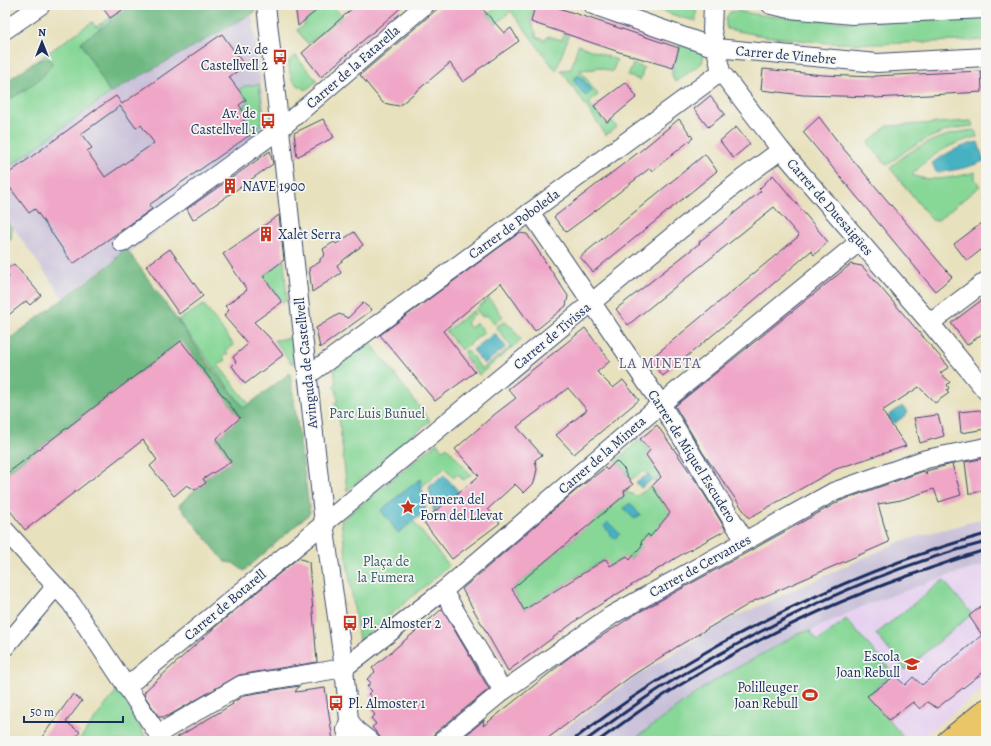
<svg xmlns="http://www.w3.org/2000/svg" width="991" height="746" font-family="Alegreya,serif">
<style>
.built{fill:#e6d2f0}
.industrial{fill:#c8bfd8}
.green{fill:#87d797;stroke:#51837a}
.forest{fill:#6db880;stroke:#44746f}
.water{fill:#44b1c1;stroke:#307090}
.building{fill:#efa6c7;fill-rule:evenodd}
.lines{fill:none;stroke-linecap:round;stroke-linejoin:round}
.minor-casing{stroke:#3a4a6c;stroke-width:20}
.major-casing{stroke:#3a4a6c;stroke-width:24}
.minor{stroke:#fff;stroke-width:18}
.major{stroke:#ebc669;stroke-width:22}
.rail{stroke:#1b2f5e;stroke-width:3}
.labels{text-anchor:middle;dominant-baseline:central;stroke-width:3.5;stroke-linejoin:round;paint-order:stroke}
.poi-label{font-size:14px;fill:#1b2f5e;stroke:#f6f6f2;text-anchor:start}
.street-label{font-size:14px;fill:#1b2f5e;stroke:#f6f6f2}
.park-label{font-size:14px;fill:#36596c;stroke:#f6f6f2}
.neighbourhood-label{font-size:15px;letter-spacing:1px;fill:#655983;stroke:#f6f6f2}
</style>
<rect width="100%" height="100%" fill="#f6f6f2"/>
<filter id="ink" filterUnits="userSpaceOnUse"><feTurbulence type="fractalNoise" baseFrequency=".025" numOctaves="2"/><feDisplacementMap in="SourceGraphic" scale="8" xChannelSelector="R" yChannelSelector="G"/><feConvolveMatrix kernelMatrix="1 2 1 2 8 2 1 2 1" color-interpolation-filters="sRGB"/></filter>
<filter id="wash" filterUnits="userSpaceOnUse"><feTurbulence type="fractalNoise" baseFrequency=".012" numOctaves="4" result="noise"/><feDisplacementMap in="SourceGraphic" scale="16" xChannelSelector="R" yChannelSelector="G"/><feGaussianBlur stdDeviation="0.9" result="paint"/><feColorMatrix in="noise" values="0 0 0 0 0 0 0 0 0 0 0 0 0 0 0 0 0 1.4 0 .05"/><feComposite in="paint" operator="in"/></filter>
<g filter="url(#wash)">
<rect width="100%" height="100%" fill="#e8e1bd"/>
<polygon class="built" points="986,565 986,687 917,741 907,741 810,631 866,605 935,580"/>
<g class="industrial">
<polygon points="252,14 269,147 130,252 127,248 115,257 116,259 63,298 5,216 5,170 110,93"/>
<polygon points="986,518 986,565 935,580 866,605 810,631 801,632 707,685 632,741 548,741 633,678 726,621 901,541"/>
</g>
<g class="green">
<polygon points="323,5 332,5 363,39 337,20 308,44 297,30 305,24 303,22"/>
<polygon points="498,5 504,8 508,5 535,5 531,22 536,33 536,37 545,40 548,36 562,40 564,33 569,35 556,71 511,11 496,24 486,13 490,13"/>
<polygon points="645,5 696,5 696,21 683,18"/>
<path d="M736 11 761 15 844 22 986 18V40L876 44 827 43 764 36 727 29C725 21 725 18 730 12Z"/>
<path d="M110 18 112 21 81 42 110 93 5 170V102C23 91 40 82 52 64L46 59 35 62 92 22 96 27Z"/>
<path d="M681 43 700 49C703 54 704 57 702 63L675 82 672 75V68H673Z"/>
<polygon points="578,45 617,60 612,72 598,67 595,69 580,70 598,95 589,102 606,125 612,121 617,127 606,135 561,70 571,69"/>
<path d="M295 55 317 81 306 90C290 81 291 79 288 62Z"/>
<polygon points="633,64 644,68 640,80 628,76"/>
<path d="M259 84C260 95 265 112 261 123 259 128 254 132 250 135L241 122 248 118 241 108 248 102 238 90 245 86Z"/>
<path d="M971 121 974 126C953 127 930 136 912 147 903 152 896 159 887 165L868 143 887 126Z"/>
<path d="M975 130 977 137C950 143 930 155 912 175 928 183 958 177 975 172V179L980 186 937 221 932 220 890 168C913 146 943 133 975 130Z"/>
<polygon points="284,260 287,301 282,302 267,282 262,285 258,279"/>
<polygon points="489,298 503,317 494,324 487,315 482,317 476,309"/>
<polygon points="204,305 234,345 226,350 228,354 223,357 226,360 218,365 249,404 244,408 178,320"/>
<polygon points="474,310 476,313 466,323 470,328 477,323 485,332 461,350 446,331"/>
<polygon points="505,321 510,327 511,326 521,340 479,375 465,357 466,356 463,352 467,350 482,369 511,347 496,327"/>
<polygon points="291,338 294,363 291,363 274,340"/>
<polygon points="370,342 430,421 347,491 338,408 334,403 338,401 336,390 333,386 336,384 334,368"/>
<polygon points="640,439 650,450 646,455 660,475 655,483 648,474 643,471 632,479 627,476 625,470 616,461"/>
<polygon points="437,443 443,450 447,447 471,475 463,480 458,474 454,478 445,468 421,487 420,479 381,510 398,533 413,521 449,566 359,641 341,521"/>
<polygon points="652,486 666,507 670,512 658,528 658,532 650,537 648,534 642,545 630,560 627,556 610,566 605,559 524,610 512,589 625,495 624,491 637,496"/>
<polygon points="943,580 972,614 905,670 876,634"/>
<polygon points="846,619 893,673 868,696 907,741 632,741 707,685 801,632 810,631 818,641"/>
<polygon points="118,689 148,741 78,741"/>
</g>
<g class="forest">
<polygon points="130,5 254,5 255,12 110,93 81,42 111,21 110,18"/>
<path d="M45 59H50L52 64C41 82 23 91 5 102V82L35 62Z"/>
<polygon points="5,216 12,229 11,239 5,243"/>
<polygon points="126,248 210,366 244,408 290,373 310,513 244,571 233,563 225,562 179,505 195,490 206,483 188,462 209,475 231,462 216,439 240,418 181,342 5,474 5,342 116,260 115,257"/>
</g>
<g class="water">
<polygon points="579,75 592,91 585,96 573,80"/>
<path d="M978 142 984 161C968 168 953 171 936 172L932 163C946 153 962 145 978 142Z"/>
<polygon points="495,333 506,347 484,364 473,350"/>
<polygon points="902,406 908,413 894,424 888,416"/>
<polygon points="648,474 652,480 641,488 636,483"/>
<polygon points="444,475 459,492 434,512 429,487"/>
<polygon points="420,479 426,511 398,533 381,510"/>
<polygon points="630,503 640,515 634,519 624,508"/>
<polygon points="608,522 620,534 614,539 604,526"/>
</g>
<g id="blocks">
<g class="building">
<polygon points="101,5 130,5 110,18"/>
<polygon points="295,5 323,5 298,26"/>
<polygon points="356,5 404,5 321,77 302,53"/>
<polygon points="442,5 479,5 504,33 511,28 519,41 476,71 477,72 463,82 450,63 399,106 383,103 360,75"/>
<polygon points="535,5 550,5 679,48 673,68 619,52 531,22"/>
<path d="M222 34 245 66 229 77 246 100 239 105 248 118 241 122 250 135 149 205 152 209 73 264 35 209 29 213 5 181V176L98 108 116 96 122 104ZM120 106 136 128 141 125 154 143 105 177 87 151 92 148 81 134Z"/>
<polygon points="763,69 823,75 874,77 874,76 981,71 982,92 875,98 875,97 803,95 761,90"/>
<polygon points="626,82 637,97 607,122 594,106"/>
<polygon points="710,96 725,114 708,127 694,109"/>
<polygon points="819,117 842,147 952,277 935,291 803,132"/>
<polygon points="323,119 334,137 297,157 294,133"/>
<polygon points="679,119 693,138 652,171 650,168 599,208 566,232 554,217 639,152"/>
<polygon points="736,127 750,144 733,158 720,141"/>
<polygon points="270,151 273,164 193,220 187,209"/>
<polygon points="705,154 717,171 593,272 580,257"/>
<polygon points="773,175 828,242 814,255 811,251 737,315 663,376 649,360 799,236 774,207 628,325 616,309 700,243 699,242 761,191 759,189"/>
<polygon points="279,215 284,260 263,276 282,302 254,322 269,337 283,355 245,384 232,366 236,362 233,357 248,344 224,316 229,310 225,306 247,290 223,254"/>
<polygon points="986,220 986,246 967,261 954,244"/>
<polygon points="354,232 363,245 337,265 341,273 312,292 309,268 320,262 320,259 325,255 323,249 334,242 336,244"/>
<polygon points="519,233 527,234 568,296 566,306 535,331 501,283 443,331 475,372 435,401 380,335"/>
<polygon points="170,249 203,296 179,314 146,266"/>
<polygon points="14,264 41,295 30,305 26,301 5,318 5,280 9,277 5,270"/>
<polygon points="851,264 862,266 949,367 940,373 950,382 947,385 949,388 947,390 949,393 935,403 919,387 882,411 906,446 836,469 749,518 703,453 675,406"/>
<polygon points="986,297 986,331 967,345 951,323"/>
<polygon points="363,303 372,310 320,348 316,328 339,314 348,318"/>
<polygon points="585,328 610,361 597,372 613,388 623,380 639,400 574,454 556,435 587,410 568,388 517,427 542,455 535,460 537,469 534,483 524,493 515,484 488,509 500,523 452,559 423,521 479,476 455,449 495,414 516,398 508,389"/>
<polygon points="181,341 240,418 216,439 231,462 203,479 206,483 195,490 187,485 174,496 150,466 157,460 143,440 25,530 5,504 5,475"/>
<polygon points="980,410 986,417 986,429 961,433 959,412"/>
<polygon points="938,415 944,436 920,443 914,418"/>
<polygon points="657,425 698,484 726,530 684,553 585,614 508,671 462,589 580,487 605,468 607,470 616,461 625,470 625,473 633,485 624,491 625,495 512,589 524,610 606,559 610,566 627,556 630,560 642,545 641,542 648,534 650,537 670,513 652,486 661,477 646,455 650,450 640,439"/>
<polygon points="986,458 986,490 969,494 965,462"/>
<polygon points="952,464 961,495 939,502 934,489 901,500 878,504 889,542 754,601 675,648 630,677 544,741 459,741 484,720 483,726 571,656 634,615 840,501 924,471 927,475 926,471"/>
<polygon points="298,558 309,562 317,662 239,675 168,716 162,717 159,717 144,695 145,691 215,627"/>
<polygon points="986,602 986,670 937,708 927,702 920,709 913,702 889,720 867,696 895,676 905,685 913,677 922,685 982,635 969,616"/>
<polygon points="442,609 489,689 435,733 432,737 432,741 380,741 380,737 372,727 376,724 371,718 375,715 371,710 374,707 369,702 373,698 368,694 372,691 367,686 371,683 367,679 375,672 372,668"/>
<polygon points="299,686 295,692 325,688 333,741 171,741 233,704 232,703 245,695"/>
<polygon points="73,694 82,701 66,722 80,732 73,741 48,741 42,737"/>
</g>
</g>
</g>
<g filter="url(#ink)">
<use href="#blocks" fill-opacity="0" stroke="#3a4a6c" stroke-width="1"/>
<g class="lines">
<defs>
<g id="minor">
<polyline points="266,5 324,523 344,668 349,720 346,730 350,741"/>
<polyline points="593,5 716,48 877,63 986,57"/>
<polyline points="713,5 712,30 721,72 781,150 930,323 986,391"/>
<polyline points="771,5 790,9 852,15 986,9"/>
<polyline points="5,30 41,5"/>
<polyline points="530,212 661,404 745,541"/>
<polyline points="122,243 280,129 425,5"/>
<polyline points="930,323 986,281"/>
<polyline points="307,376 721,72"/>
<polyline points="5,530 71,603 158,734 161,741"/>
<polyline points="443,591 503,691"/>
<polyline points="5,647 56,586"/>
<polyline points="344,668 443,591 661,404 859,242"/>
<polyline points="126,687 591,303 743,178 781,150"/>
<polyline points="349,720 356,730 370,741"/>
<polyline points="158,734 241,685 344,668"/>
<polyline points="442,741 503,691 612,615 833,492 926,459 986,447"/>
</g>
<g id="major">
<polyline points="948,741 986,710"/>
<polyline points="973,741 986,731"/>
</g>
</defs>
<use href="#minor" class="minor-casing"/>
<use href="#major" class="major-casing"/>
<use href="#minor" class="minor"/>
<use href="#major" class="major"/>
<g class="rail">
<path d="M572 741C583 732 595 724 606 716 642 690 679 667 718 645 803 599 893 559 986 534"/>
<path d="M585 741C604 727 624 713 644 699 670 681 699 665 727 650 808 604 896 565 986 542"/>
<path d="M598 741C615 729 632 716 650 704 737 647 832 601 931 568 949 562 967 555 986 550"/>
</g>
</g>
</g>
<defs>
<symbol id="bus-bare" viewBox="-9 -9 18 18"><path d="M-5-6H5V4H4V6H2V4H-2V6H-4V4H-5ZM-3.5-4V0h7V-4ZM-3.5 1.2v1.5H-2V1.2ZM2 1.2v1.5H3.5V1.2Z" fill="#c8321e" stroke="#f6f6f2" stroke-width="2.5" paint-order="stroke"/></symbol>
<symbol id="building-bare" viewBox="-9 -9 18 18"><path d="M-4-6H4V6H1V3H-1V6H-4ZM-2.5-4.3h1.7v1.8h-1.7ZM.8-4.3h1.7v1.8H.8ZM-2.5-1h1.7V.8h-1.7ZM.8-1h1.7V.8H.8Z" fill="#c8321e" stroke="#f6f6f2" stroke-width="2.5" paint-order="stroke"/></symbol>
<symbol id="sight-bare" viewBox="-9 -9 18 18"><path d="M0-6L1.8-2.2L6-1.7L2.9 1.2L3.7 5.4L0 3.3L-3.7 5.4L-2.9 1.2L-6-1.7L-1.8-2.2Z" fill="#c8321e" stroke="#f6f6f2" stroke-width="2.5" paint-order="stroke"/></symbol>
<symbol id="school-bare" viewBox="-9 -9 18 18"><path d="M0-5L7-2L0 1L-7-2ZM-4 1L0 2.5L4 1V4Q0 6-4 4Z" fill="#c8321e" stroke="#f6f6f2" stroke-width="2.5" paint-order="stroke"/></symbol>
<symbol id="stadium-bare" viewBox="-9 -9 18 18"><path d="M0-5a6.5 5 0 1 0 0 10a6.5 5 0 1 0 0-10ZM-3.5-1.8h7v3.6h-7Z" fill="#c8321e" stroke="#f6f6f2" stroke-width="2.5" paint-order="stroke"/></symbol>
</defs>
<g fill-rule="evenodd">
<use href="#bus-bare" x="269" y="46" width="22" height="22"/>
<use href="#bus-bare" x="257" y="110" width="22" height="22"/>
<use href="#building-bare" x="219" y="175" width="22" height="22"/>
<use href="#building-bare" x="255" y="223" width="22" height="22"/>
<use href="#sight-bare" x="397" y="496" width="22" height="22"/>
<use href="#bus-bare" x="339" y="612" width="22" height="22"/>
<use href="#school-bare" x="901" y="653" width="22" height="22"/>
<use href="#stadium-bare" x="799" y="684" width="22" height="22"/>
<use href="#bus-bare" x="325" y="692" width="22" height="22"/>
</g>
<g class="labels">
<g class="poi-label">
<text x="268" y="49" text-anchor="end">Av. de<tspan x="268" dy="16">Castellvell 2</tspan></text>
<text x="256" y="113" text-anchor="end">Av. de<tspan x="256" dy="16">Castellvell 1</tspan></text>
<text x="242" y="186">NAVE 1900</text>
<text x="278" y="234">Xalet Serra</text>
<text x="420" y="499">Fumera del<tspan x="420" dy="16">Forn del Llevat</tspan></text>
<text x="362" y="623">Pl. Almoster 2</text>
<text x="900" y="656" text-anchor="end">Escola<tspan x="900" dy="16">Joan Rebull</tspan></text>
<text x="798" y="687" text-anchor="end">Polilleuger<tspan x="798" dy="16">Joan Rebull</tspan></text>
<text x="348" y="703">Pl. Almoster 1</text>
</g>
<g class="street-label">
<text transform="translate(786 55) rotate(5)">Carrer de Vinebre</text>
<text transform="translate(353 67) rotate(-41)">Carrer de la Fatarella</text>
<text transform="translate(830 207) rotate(49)">Carrer de Duesaigües</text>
<text transform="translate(514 224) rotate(-36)">Carrer de Poboleda</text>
<text transform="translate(552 336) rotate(-40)">Carrer de Tivissa</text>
<text transform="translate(306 363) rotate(-96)">Avinguda de Castellvell</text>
<text transform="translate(602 455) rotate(-41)">Carrer de la Mineta</text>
<text transform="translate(692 456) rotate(58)">Carrer de Miquel Escudero</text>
<text transform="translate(700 566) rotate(-29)">Carrer de Cervantes</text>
<text transform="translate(225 605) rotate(-40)">Carrer de Botarell</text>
</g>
<g class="park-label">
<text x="377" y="413">Parc Luis Buñuel</text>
<text x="386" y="561">Plaça de<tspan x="386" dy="16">la Fumera</tspan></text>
</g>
<g class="neighbourhood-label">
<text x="660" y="363">LA MINETA</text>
</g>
</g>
<rect width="991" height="746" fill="none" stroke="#f6f6f2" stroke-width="20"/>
<g transform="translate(42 42)" stroke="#f6f6f2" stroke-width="3" paint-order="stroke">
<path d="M0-3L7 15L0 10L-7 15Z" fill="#1b2f5e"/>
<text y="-6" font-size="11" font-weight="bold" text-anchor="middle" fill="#1b2f5e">N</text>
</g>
<path d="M24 716v6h99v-6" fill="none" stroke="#1b2f5e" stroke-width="2"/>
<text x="30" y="716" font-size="12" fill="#1b2f5e" stroke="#f6f6f2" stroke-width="3" paint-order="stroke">50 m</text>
</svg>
